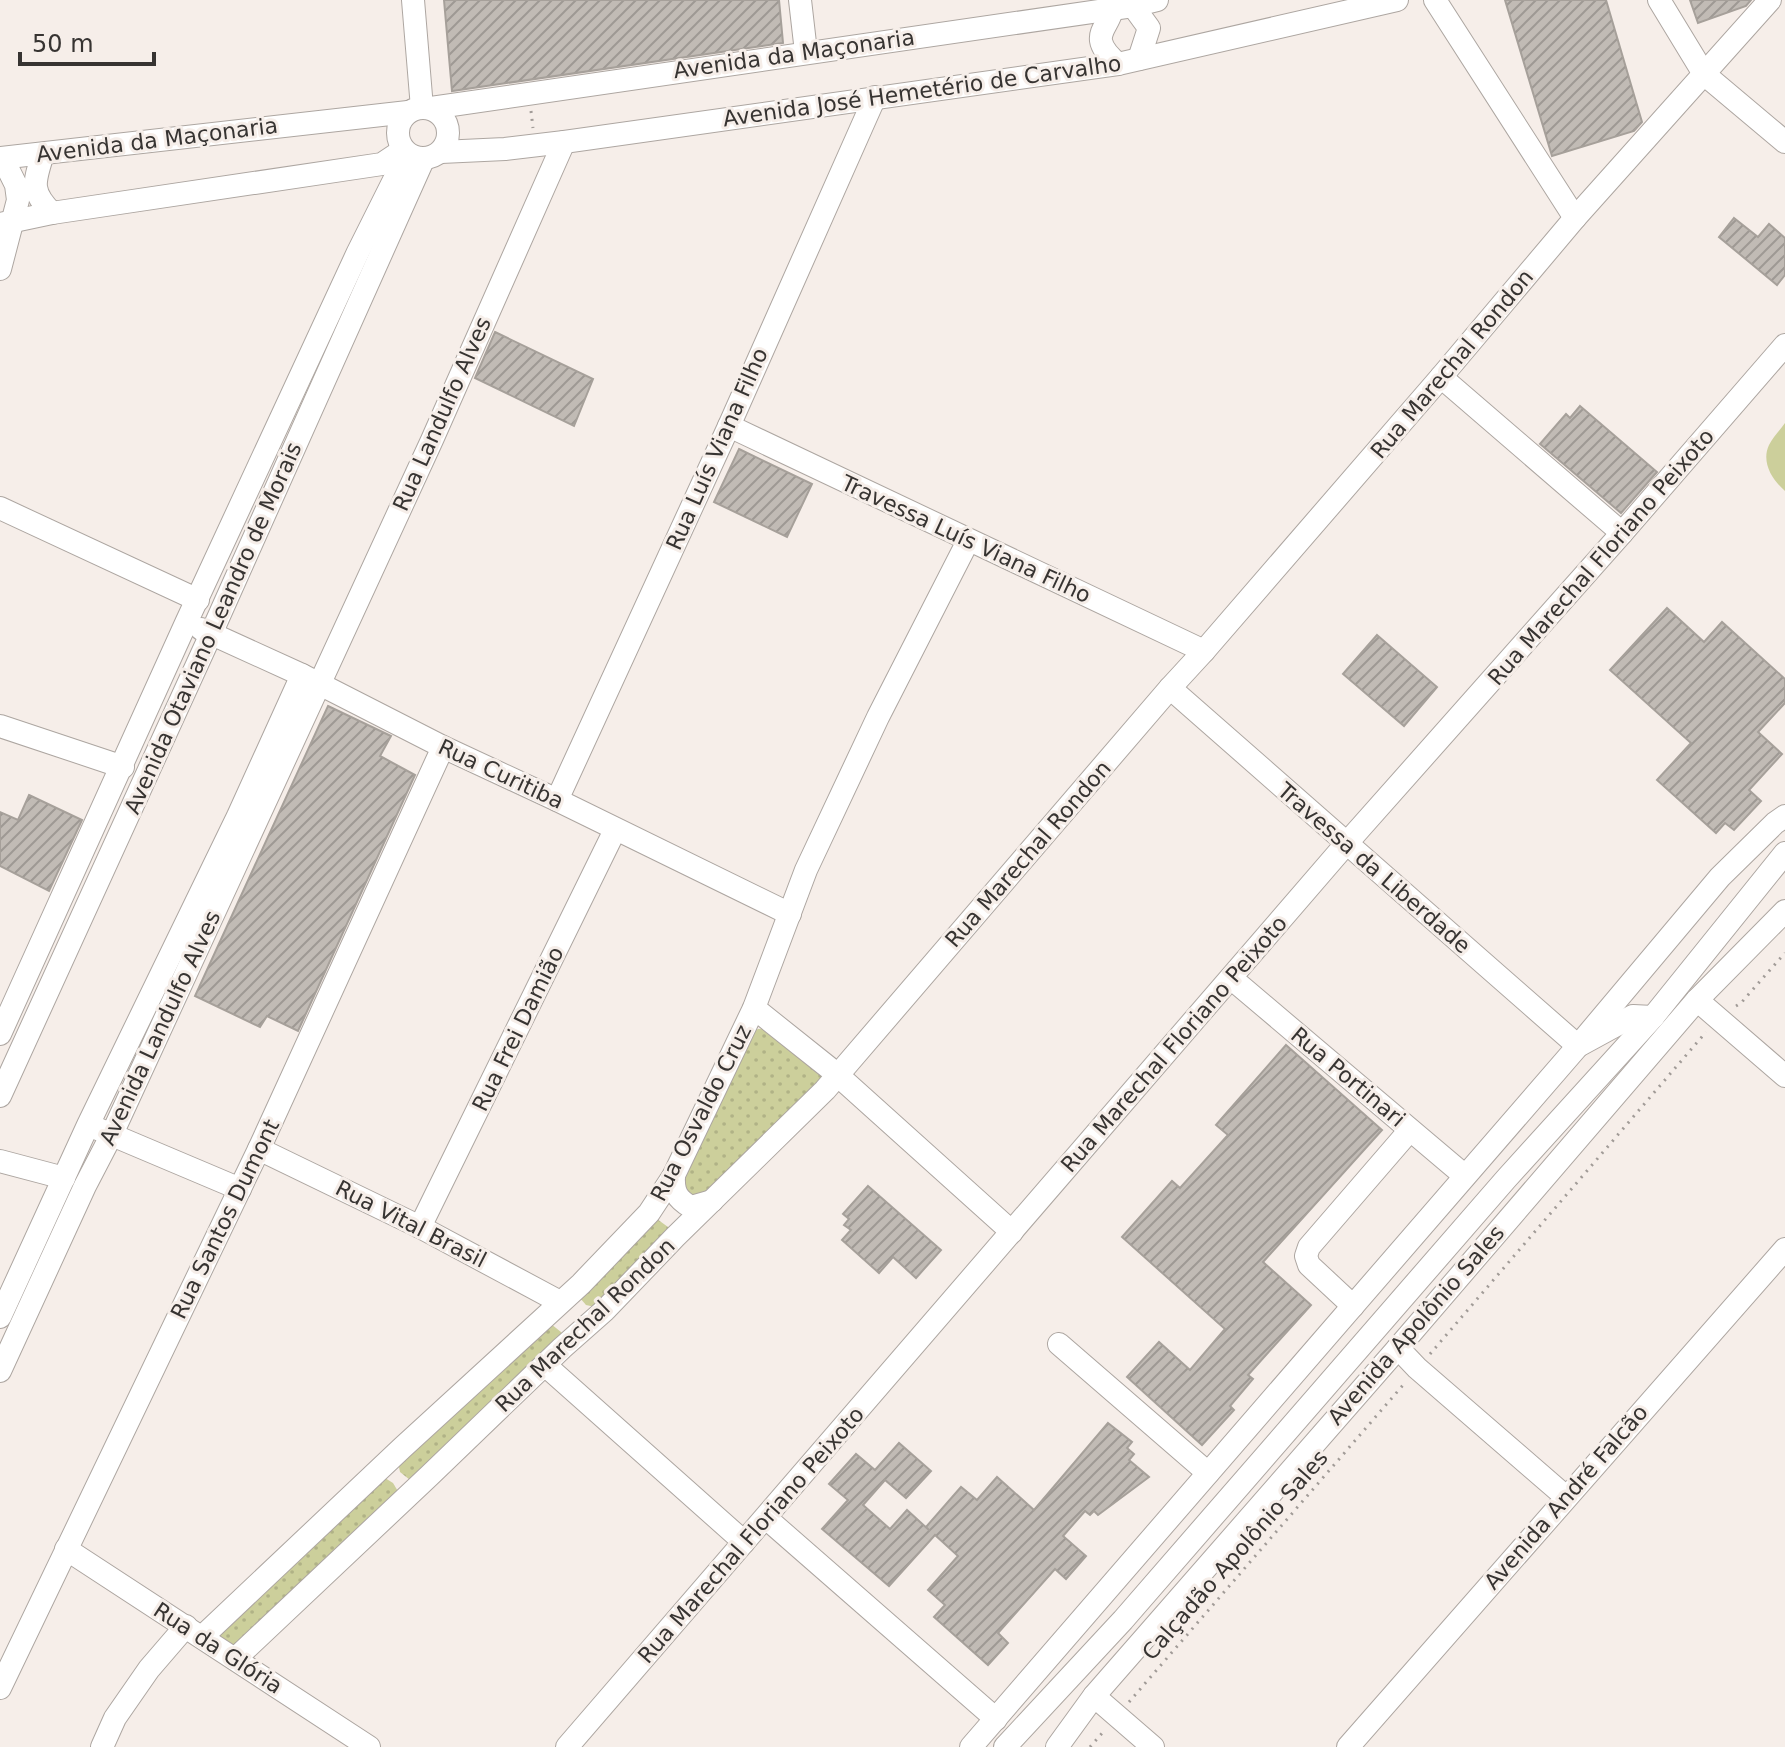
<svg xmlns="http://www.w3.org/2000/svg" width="1785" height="1747" font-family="'DejaVu Sans',sans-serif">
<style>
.park{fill:url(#park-dots)}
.pitch{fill:#cccf9b}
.building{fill:url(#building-hatch);stroke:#a6a09a;stroke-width:2}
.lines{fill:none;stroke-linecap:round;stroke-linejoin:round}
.minor-casing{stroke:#ada6a1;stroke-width:24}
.path{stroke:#a19b97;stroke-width:3;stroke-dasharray:2 6;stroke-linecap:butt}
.minor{stroke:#fff;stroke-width:22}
.labels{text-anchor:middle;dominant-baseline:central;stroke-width:6;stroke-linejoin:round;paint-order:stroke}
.street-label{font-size:22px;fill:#373432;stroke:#f6eee9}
</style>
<defs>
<pattern id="park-dots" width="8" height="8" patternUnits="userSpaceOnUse" patternTransform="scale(2)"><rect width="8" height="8" fill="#cccf9b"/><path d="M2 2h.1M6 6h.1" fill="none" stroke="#b0b286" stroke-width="1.8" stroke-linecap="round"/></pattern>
<pattern id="building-hatch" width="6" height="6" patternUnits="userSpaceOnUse" patternTransform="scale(2)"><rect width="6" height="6" fill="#c1bbb5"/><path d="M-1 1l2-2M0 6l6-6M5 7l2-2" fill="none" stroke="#9e9994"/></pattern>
</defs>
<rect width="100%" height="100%" fill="#f6eee9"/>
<g class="park">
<polygon points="765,1028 821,1072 825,1080 704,1196 696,1199 679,1188 752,1033 758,1029"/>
<polygon points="657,1219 668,1227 669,1235 595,1307 586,1305 580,1298"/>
<polygon points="551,1324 561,1332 563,1335 410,1480 400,1472 398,1462"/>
<polygon points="385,1478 393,1483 399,1493 234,1656 205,1637"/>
</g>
<path class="pitch" d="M1785 423V491C1772 480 1761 462 1769 445 1773 437 1780 430 1785 423Z"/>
<g class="building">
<polygon points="444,0 779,0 783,43 452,91"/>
<polygon points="1505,0 1606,0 1642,122 1634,131 1552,156"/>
<polygon points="1690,0 1751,0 1746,6 1698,23"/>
<polygon points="1734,218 1758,237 1769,224 1785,238 1785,275 1777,285 1719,237"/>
<polygon points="495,332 593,379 574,426 475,378"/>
<polygon points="1580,406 1657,472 1621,513 1540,444 1566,414 1570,418"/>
<polygon points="739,449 812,484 787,537 714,502"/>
<polygon points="1667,608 1704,642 1722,622 1785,679 1785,703 1758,732 1782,754 1749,790 1761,801 1734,830 1725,823 1716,833 1657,780 1691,743 1610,670"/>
<polygon points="1377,635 1437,687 1404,726 1343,674"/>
<polygon points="328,706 391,736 380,756 415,775 298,1031 267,1016 260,1027 195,996"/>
<polygon points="29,795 82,820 49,891 0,866 0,812 18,820"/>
<polygon points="1286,1045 1382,1130 1263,1262 1311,1305 1248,1375 1253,1379 1230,1406 1234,1410 1202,1445 1127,1377 1159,1342 1190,1370 1225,1329 1122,1237 1172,1181 1180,1188 1228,1135 1216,1125"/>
<polygon points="868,1186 941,1250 916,1278 893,1257 879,1273 842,1240 851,1230 844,1225 849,1219 843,1214"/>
<polygon points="1108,1423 1132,1442 1127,1448 1134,1454 1129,1460 1149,1477 1098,1515 1094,1511 1090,1515 1085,1511 1063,1536 1086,1556 1066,1579 1055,1569 998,1633 1008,1643 988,1665 934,1617 945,1605 928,1590 958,1556 935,1535 889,1586 822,1529 848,1500 829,1484 856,1454 875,1470 899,1443 931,1471 906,1498 885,1480 863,1505 890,1529 907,1510 930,1531 926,1527 961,1487 977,1500 997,1477 1034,1510"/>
</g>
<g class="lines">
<defs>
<g id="minor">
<polyline points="413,0 422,108"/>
<polyline points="800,0 806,52"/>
<path d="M1112 0C1116 28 1081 32 1118 64"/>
<polyline points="1132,0 1133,6 1149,28 1139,59"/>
<polyline points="1435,0 1575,218"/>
<polyline points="1659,0 1704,74 1785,142"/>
<circle cx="423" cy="133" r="25"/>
<polyline points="431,108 1133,6 1157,0"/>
<polyline points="441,152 505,149 564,142 1118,64 1397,0"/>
<path d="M43 154C34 182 30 191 52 213"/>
<polyline points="0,158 408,112"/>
<polyline points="0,161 9,171 16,185 18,200 0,269"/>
<polyline points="0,224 52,213 382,164 403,150"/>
<polyline points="1441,377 1622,533"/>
<polyline points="729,426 1204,651"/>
<polyline points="0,508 198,600"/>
<polyline points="201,629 302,675 443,747 557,800 790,914"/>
<polyline points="1170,688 1578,1046 1720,877 1775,823 1785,816"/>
<polyline points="0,726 123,767"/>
<polyline points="557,800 729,426 875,97"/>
<polyline points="1231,978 1465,1176"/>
<polyline points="1697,1000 1785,1076"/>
<polyline points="754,1008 833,1071 1012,1232"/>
<polyline points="0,1034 186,623 358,252 407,154"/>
<polyline points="0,1096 211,634 423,160"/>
<polyline points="98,1129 240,1189"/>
<polyline points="259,1149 420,1227 560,1302"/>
<polyline points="0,1161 64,1178"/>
<path d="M674 1175C673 1192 677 1199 691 1207L712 1201"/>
<polyline points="420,1227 615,830"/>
<polyline points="1353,1306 1309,1265 1306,1256 1309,1247 1410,1130"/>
<polyline points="0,1317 88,1125 238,816 302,675"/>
<polyline points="1059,1344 1208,1473"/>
<polyline points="1398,1348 1417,1368 1566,1497"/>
<polyline points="545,1365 744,1542"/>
<polyline points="0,1371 85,1186 112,1134 432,440 564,142"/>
<polyline points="766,1518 996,1719"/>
<polyline points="66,1549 369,1747"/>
<polyline points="202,1637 402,1448 581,1284 649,1213 674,1175 754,1008 806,870 878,717 968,541"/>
<polyline points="235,1659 429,1476 562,1348 605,1310 675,1237 825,1090 1170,688 1204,651 1441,377 1575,218 1770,0"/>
<polyline points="0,1688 259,1149 443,747"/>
<polyline points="1094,1696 1153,1747"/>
<polyline points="102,1747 115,1718 149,1669 186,1626"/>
<polyline points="567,1747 1346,844 1622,533 1785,345"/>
<polyline points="971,1747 1578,1046 1633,1016 1653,1017"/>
<polyline points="1005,1747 1123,1620 1506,1179 1653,1017 1785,853"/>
<polyline points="1057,1747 1094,1696 1398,1348 1697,1000 1785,911"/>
<polyline points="1348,1747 1785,1249"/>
</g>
</defs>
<use href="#minor" class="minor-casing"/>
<g class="path">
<polyline points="531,111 533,128"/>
<polyline points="1736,1006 1741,1003 1785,953"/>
<polyline points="1430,1354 1706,1032"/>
<polyline points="1129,1702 1404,1384"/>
<polyline points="1090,1747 1103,1732"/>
</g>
<use href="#minor" class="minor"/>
</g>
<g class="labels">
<g class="street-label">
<text transform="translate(794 54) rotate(-8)">Avenida da Maçonaria</text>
<text transform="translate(922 91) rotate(-8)">Avenida José Hemetério de Carvalho</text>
<text transform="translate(157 140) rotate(-7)">Avenida da Maçonaria</text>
<text transform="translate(1452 364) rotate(-50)">Rua Marechal Rondon</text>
<text transform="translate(442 414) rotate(-66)">Rua Landulfo Alves</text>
<text transform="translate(717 449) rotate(-66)">Rua Luís Viana Filho</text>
<text transform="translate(966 539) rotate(25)">Travessa Luís Viana Filho</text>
<text transform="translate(1601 557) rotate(-49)">Rua Marechal Floriano Peixoto</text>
<text transform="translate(213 628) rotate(-66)">Avenida Otaviano Leandro de Morais</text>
<text transform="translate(501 774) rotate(25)">Rua Curitiba</text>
<text transform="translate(1028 854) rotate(-49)">Rua Marechal Rondon</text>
<text transform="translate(1374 868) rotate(41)">Travessa da Liberdade</text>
<text transform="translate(160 1028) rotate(-65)">Avenida Landulfo Alves</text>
<text transform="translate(518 1029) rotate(-64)">Rua Frei Damião</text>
<text transform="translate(1174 1044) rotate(-49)">Rua Marechal Floriano Peixoto</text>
<text transform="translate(1348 1077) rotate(40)">Rua Portinari</text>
<text transform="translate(701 1113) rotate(-63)">Rua Osvaldo Cruz</text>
<text transform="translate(225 1219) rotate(-64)">Rua Santos Dumont</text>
<text transform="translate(411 1224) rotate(27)">Rua Vital Brasil</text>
<text transform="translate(585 1325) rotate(-44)">Rua Marechal Rondon</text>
<text transform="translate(1416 1325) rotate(-49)">Avenida Apolônio Sales</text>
<text transform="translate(1566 1497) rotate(-49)">Avenida André Falcão</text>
<text transform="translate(751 1535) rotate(-49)">Rua Marechal Floriano Peixoto</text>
<text transform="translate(1235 1555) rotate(-49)">Calçadão Apolônio Sales</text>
<text transform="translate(218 1648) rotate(33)">Rua da Glória</text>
</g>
</g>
<path d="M20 52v12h134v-12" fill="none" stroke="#373432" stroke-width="4"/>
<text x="32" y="52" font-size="24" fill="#373432" stroke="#f6eee9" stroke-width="6" paint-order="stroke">50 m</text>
</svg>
